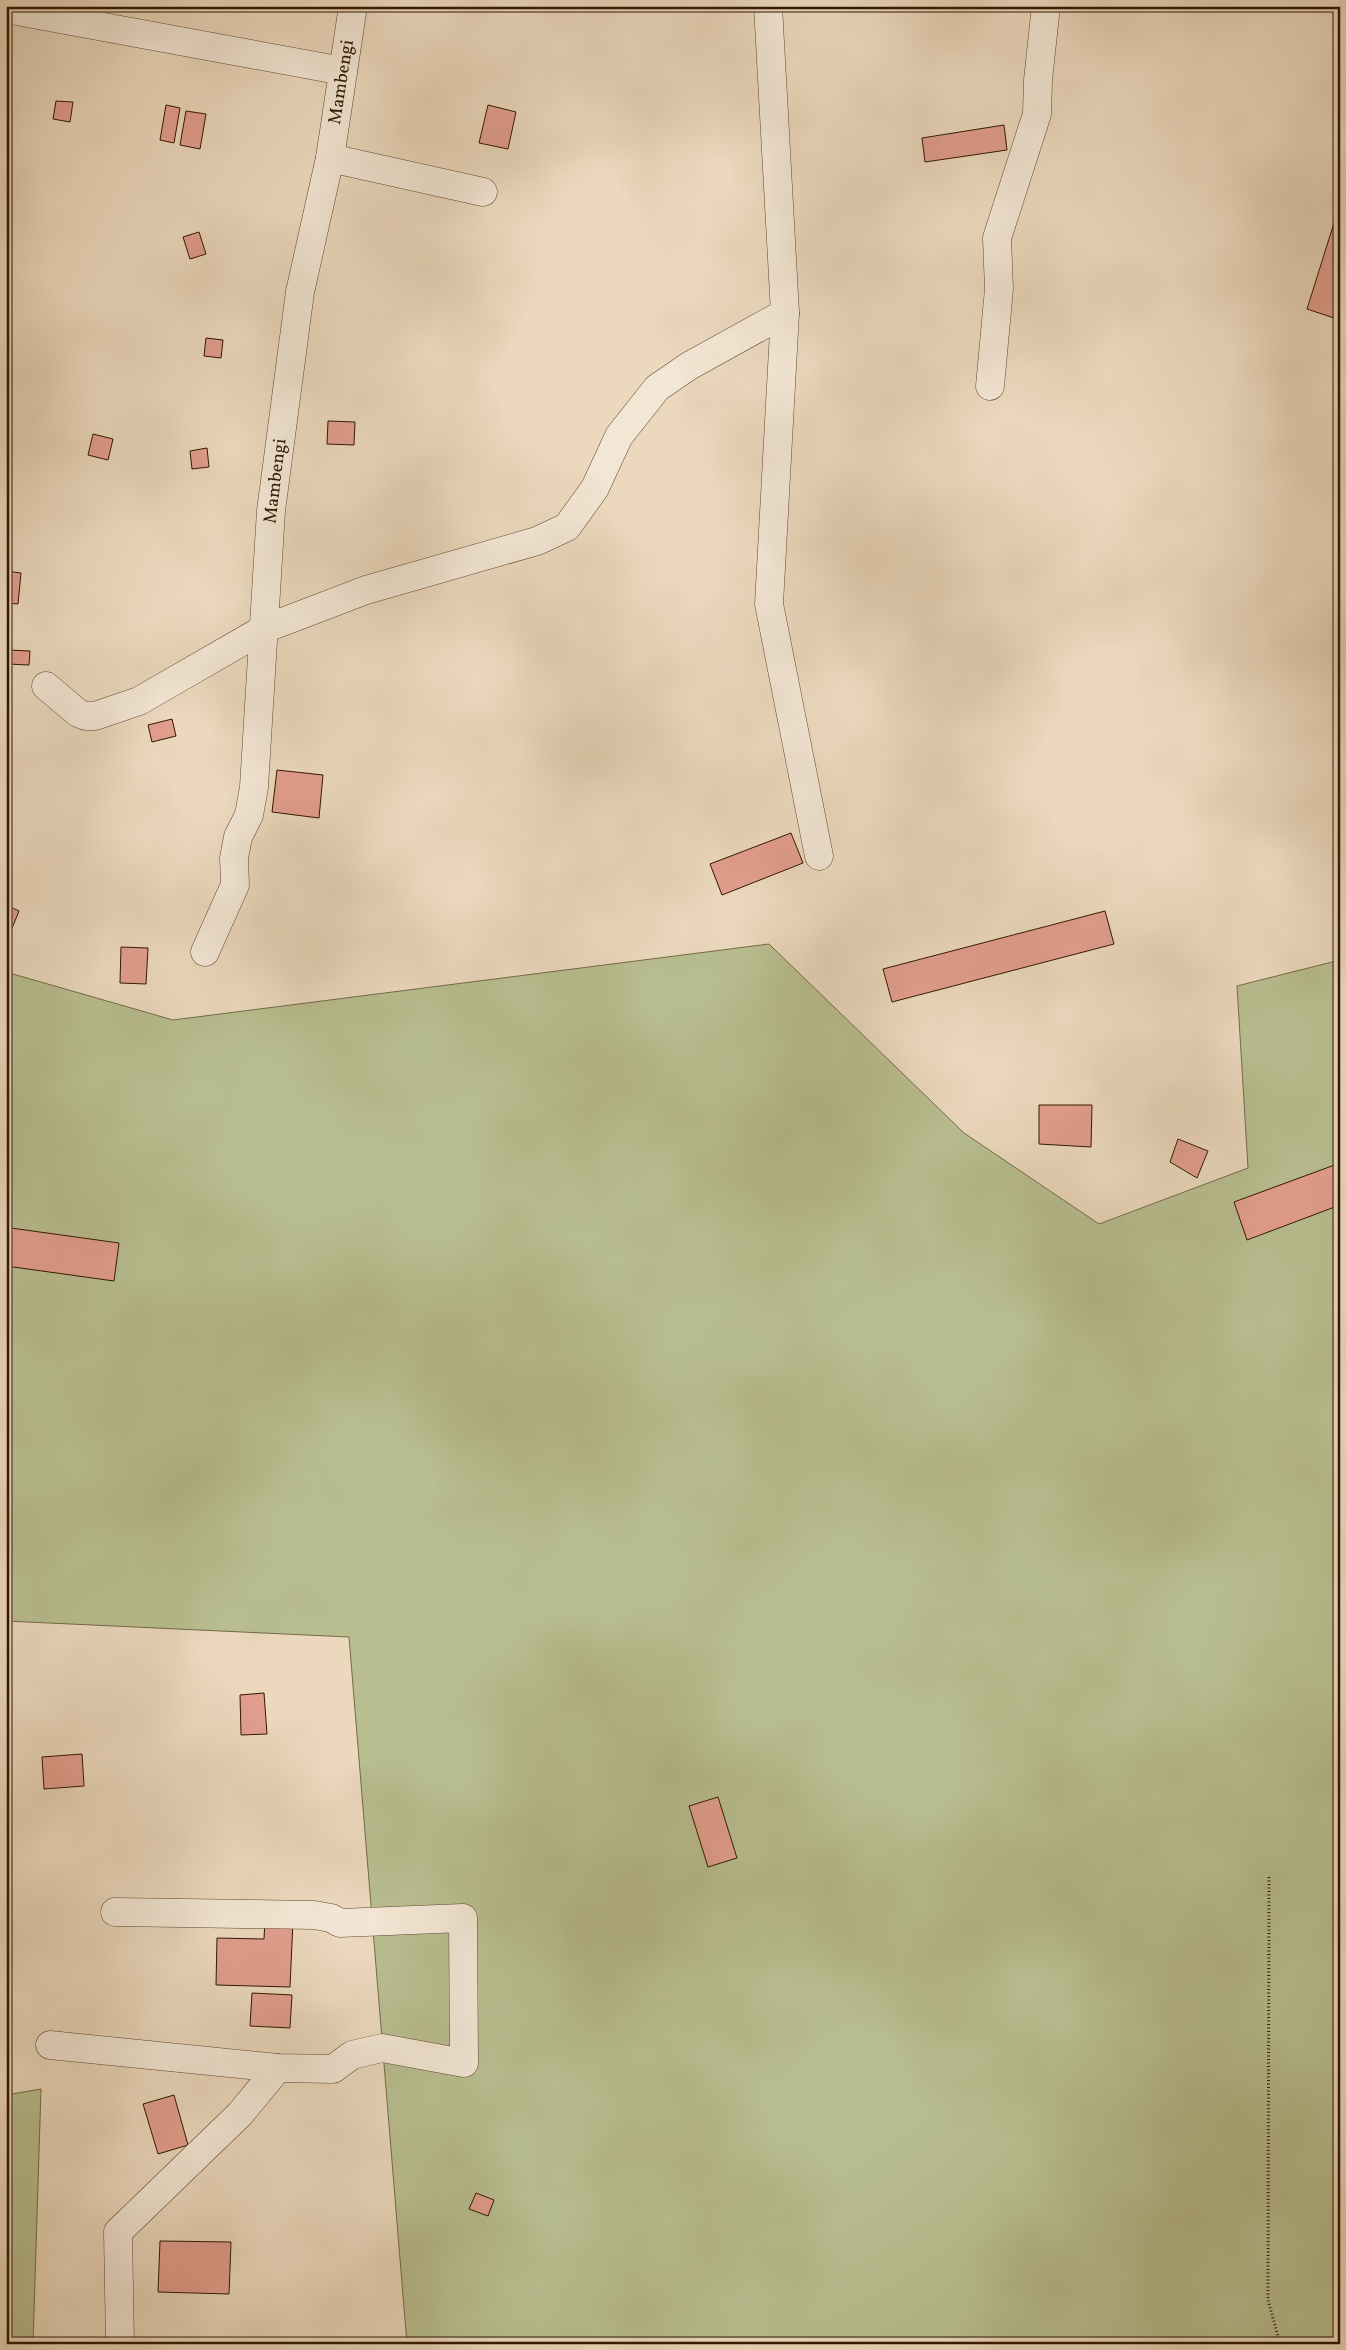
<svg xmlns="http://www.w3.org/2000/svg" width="1346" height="2350" font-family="Vollkorn,serif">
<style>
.green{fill:#b8be90;stroke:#746a48}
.building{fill:#e29e8d;stroke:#301701}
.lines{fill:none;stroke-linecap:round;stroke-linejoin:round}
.minor-casing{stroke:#5f4730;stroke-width:29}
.path{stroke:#301701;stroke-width:3;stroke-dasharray:1 2.5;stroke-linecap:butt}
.minor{stroke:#f2e6d4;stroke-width:28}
.labels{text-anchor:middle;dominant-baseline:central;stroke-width:5;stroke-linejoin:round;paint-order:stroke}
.street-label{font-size:18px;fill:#301701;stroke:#f2e6d4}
</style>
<rect width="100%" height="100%" fill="#ebd8bd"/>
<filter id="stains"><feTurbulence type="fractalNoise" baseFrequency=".004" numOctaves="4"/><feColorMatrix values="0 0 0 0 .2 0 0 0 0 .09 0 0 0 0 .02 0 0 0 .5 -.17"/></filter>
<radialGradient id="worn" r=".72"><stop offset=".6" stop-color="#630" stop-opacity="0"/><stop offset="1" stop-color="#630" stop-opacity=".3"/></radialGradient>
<g class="green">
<polygon points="769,944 964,1133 1099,1224 1248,1168 1237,986 1340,960 1340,2344 407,2344 349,1637 6,1621 6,972 173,1020"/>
<polygon points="41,2089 33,2344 6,2344 6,2095"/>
</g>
<g class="building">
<polygon points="56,101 73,102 70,122 53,119"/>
<polygon points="166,105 180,108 174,143 160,140"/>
<polygon points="488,105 516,112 508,149 479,143"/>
<polygon points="186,111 206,114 200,149 180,145"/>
<polygon points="1004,125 1007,150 925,162 922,138"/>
<polygon points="1339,207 1340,207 1340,320 1307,309"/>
<polygon points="199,232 206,254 190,259 183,237"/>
<polygon points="206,338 223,340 221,358 204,356"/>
<polygon points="328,421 355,422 354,445 327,444"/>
<polygon points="93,434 113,439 108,460 88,455"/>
<polygon points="207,448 209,467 192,469 190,451"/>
<polygon points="6,571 21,573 18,604 6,603"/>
<polygon points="1340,631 1340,658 1335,658"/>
<polygon points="8,650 30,651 29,665 8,664"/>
<polygon points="172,719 176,736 152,742 148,725"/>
<polygon points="277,770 323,775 319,818 272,812"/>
<polygon points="791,833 803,863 722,895 710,864"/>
<polygon points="6,905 19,911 6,943"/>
<polygon points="1105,911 1114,944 892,1002 883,969"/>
<polygon points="121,947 148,948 146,984 120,983"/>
<polygon points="1039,1105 1092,1105 1091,1147 1039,1144"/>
<polygon points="1178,1139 1208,1151 1197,1178 1170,1162"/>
<polygon points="1340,1163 1340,1205 1247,1240 1234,1202"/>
<polygon points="11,1228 119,1243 114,1281 6,1266"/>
<polygon points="264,1693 267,1734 241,1735 240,1695"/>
<polygon points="82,1754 84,1786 44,1789 42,1757"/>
<polygon points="718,1797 737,1858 708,1867 689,1806"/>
<polygon points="265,1920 293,1921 290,1987 216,1985 217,1938 264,1939"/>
<polygon points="252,1993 292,1995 290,2028 250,2026"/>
<polygon points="174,2095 188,2145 158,2154 143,2104"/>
<polygon points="476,2193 494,2200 488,2216 469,2209"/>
<polygon points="160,2241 231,2242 229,2294 158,2292"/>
</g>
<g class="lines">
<defs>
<g id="minor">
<polyline points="768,6 785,313 769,604 819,856"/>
<polyline points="6,9 343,71"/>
<polyline points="330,158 483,192"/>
<polyline points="990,386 999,289 997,238 1037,114 1038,80 1046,6"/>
<polyline points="46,686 78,713 85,716 95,716 139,701 264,629 366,590 537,541 567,527 595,488 619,436 657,388 689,366 785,313"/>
<polyline points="205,952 235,885 234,858 238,837 249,815 254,787 271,511 300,292 330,158 353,6"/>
<polyline points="50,2045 278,2068 333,2069 352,2055 382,2048 464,2063 463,1918 340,1923 331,1918 314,1915 115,1912"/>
<polyline points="120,2344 118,2232 240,2114 278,2068"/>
</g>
</defs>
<use href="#minor" class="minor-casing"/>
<polyline class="path" points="1269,1877 1268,2300 1280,2344"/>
<use href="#minor" class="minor"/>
</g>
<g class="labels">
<g class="street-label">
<text transform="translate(342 82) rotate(-81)">Mambengi</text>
<text transform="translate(276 481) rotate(-83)">Mambengi</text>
</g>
</g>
<rect width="1346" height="2350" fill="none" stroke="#ebd8bd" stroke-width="25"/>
<rect x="8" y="8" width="1331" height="2335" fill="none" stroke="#301701" stroke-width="2.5"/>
<rect x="12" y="12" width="1321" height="2325" fill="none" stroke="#301701"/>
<rect width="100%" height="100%" filter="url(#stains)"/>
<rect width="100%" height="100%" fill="url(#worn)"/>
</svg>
